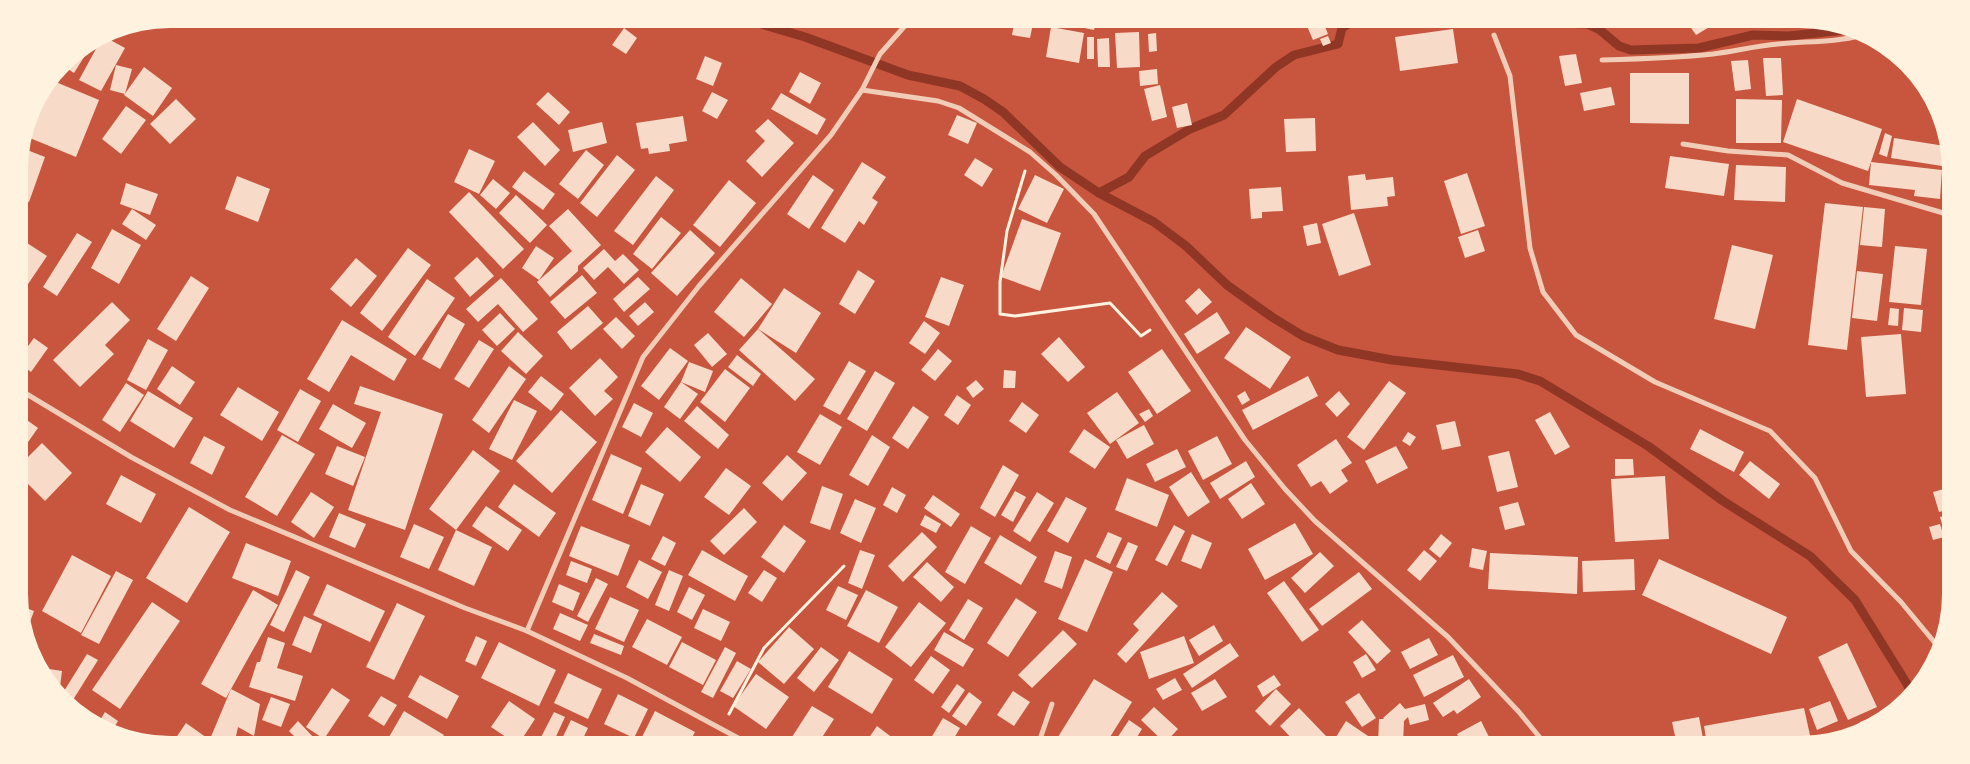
<svg xmlns="http://www.w3.org/2000/svg" width="1970" height="764" font-family="Overpass,sans-serif">
<style>
.lines{fill:none;stroke-linecap:round;stroke-linejoin:round}
.stream{stroke:#8f3625;stroke-width:9}
.building{fill:#f7dbc8}
.path{stroke:#fff3e0;stroke-width:3}
.minor{stroke:#f1ccb7;stroke-width:5}
</style>
<rect width="100%" height="100%" fill="#c8553d"/>
<g class="lines">
<g class="stream">
<polyline points="744,19 805,37 908,75 960,86 984,99 1003,112 1060,167 1099,193 1154,222 1186,246 1227,285 1272,317 1303,336 1338,350 1392,360 1518,374 1540,381 1648,446 1723,501 1810,556 1855,600 1907,684 1912,695"/>
<polyline points="1452,19 1587,24 1600,30 1619,46 1631,50 1699,48 1753,35 1789,36 1853,29"/>
<polyline points="1099,193 1129,177 1145,156 1190,129 1224,115 1276,67 1294,55 1338,44 1342,28 1355,19"/>
</g>
</g>
<g class="building">
<polygon points="955,19 975,19 973,25"/>
<polygon points="1015,19 1034,19 1030,38 1012,35"/>
<polygon points="1052,19 1097,19 1094,30 1052,21"/>
<polygon points="1304,19 1322,19 1328,34 1313,40"/>
<polygon points="1685,19 1706,19 1711,26 1696,35"/>
<polygon points="1051,27 1084,33 1079,63 1046,57"/>
<polygon points="624,28 637,38 626,54 612,45"/>
<polygon points="1453,29 1458,63 1400,71 1395,37"/>
<polygon points="1139,32 1140,67 1117,68 1115,33"/>
<polygon points="1156,33 1157,51 1149,52 1148,34"/>
<polygon points="103,36 125,48 101,91 79,80"/>
<polygon points="1328,36 1331,43 1323,46 1320,39"/>
<rect x="1087" y="37" width="7" height="22"/>
<polygon points="1109,38 1110,67 1098,67 1097,39"/>
<polygon points="94,41 74,73 63,66 70,56"/>
<polygon points="1576,54 1582,83 1565,86 1559,56"/>
<polygon points="705,56 722,63 713,86 696,79"/>
<polygon points="1763,58 1781,58 1783,95 1766,96"/>
<polygon points="1748,60 1751,89 1735,91 1731,61"/>
<polygon points="116,65 132,69 125,94 110,90"/>
<polygon points="144,67 172,88 153,116 124,95"/>
<polygon points="1157,69 1158,84 1140,86 1139,71"/>
<polygon points="800,72 821,83 810,104 789,92"/>
<polygon points="1630,73 1689,73 1689,124 1630,123"/>
<polygon points="51,80 99,100 76,157 25,136 34,102"/>
<polygon points="1160,85 1167,117 1152,121 1144,89"/>
<polygon points="1611,87 1615,105 1584,111 1580,93"/>
<polygon points="548,92 570,112 559,125 536,104"/>
<polygon points="712,92 728,100 717,119 702,111"/>
<polygon points="781,93 826,119 817,135 771,109"/>
<polygon points="176,99 196,119 170,144 150,124"/>
<polygon points="1736,99 1782,100 1781,143 1736,143"/>
<polygon points="1797,99 1882,129 1868,171 1783,142"/>
<polygon points="1187,103 1192,125 1177,128 1172,107"/>
<polygon points="126,106 146,120 121,154 102,139"/>
<polygon points="957,115 977,123 968,144 948,135"/>
<polygon points="683,116 687,141 669,144 670,151 649,154 648,148 641,149 636,123"/>
<polygon points="1315,118 1316,151 1286,152 1284,119"/>
<polygon points="768,119 794,143 762,177 746,161 765,141 755,131"/>
<polygon points="533,122 560,150 545,166 517,137"/>
<polygon points="602,122 607,143 573,152 568,130"/>
<polygon points="1885,133 1892,136 1887,157 1879,154"/>
<polygon points="1894,138 1945,146 1942,166 1891,158"/>
<polygon points="22,148 45,157 29,202 19,198 19,159"/>
<polygon points="469,149 495,161 479,194 454,182"/>
<polygon points="586,150 604,165 578,199 559,184"/>
<polygon points="617,155 635,170 597,217 580,203"/>
<polygon points="1670,156 1729,164 1724,196 1665,188"/>
<polygon points="975,158 993,169 982,187 964,175"/>
<polygon points="862,162 886,177 872,198 878,202 864,225 859,221 845,243 821,228"/>
<polygon points="1871,162 1942,170 1940,199 1914,196 1915,190 1869,185"/>
<polygon points="1736,165 1786,167 1785,202 1734,200"/>
<polygon points="524,171 555,194 543,210 512,187"/>
<polygon points="1467,173 1485,226 1461,234 1444,181"/>
<polygon points="1365,174 1366,180 1393,177 1395,196 1387,197 1388,206 1351,210 1348,176"/>
<polygon points="813,175 834,190 809,229 787,214"/>
<polygon points="1035,175 1064,189 1047,223 1018,209"/>
<polygon points="237,176 270,189 258,222 225,209"/>
<polygon points="656,176 674,190 633,245 614,231"/>
<polygon points="493,179 510,193 496,209 480,195"/>
<polygon points="729,180 756,203 720,247 693,225"/>
<polygon points="126,183 158,194 150,215 120,204"/>
<polygon points="1281,187 1283,211 1262,212 1262,218 1251,219 1249,189"/>
<polygon points="469,192 524,249 503,269 449,212"/>
<polygon points="516,195 547,225 530,243 499,213"/>
<polygon points="1825,203 1863,207 1847,350 1808,345"/>
<polygon points="1864,207 1885,209 1882,247 1860,245"/>
<polygon points="132,209 156,225 146,240 122,224"/>
<polygon points="568,209 601,245 578,266 578,271 550,297 537,282 572,251 549,226"/>
<polygon points="1354,213 1371,265 1339,276 1322,224"/>
<polygon points="661,217 681,233 652,269 633,254"/>
<polygon points="1022,219 1061,233 1040,291 1001,277"/>
<polygon points="1317,223 1321,243 1307,246 1303,226"/>
<polygon points="112,229 141,245 119,284 91,268"/>
<polygon points="690,230 715,253 677,296 651,273"/>
<polygon points="1478,230 1485,251 1465,258 1458,237"/>
<polygon points="77,233 92,242 57,296 43,287"/>
<polygon points="24,241 47,256 22,293 20,291 20,248"/>
<polygon points="1732,245 1773,255 1755,329 1714,319"/>
<polygon points="536,246 554,258 539,280 522,268"/>
<polygon points="1895,246 1927,249 1921,305 1889,302"/>
<polygon points="408,248 431,265 382,331 360,313"/>
<polygon points="604,249 615,261 623,254 639,270 624,284 608,267 594,280 583,268"/>
<polygon points="477,257 494,276 470,297 454,278"/>
<polygon points="356,258 377,276 351,307 330,289"/>
<polygon points="858,270 875,281 855,314 839,304"/>
<polygon points="1857,271 1883,274 1877,321 1852,318"/>
<polygon points="582,275 597,293 565,319 550,302"/>
<polygon points="191,276 209,288 176,341 157,329"/>
<polygon points="638,277 650,289 624,312 613,299"/>
<polygon points="941,277 964,285 949,326 925,317"/>
<polygon points="501,278 538,319 523,332 498,304 478,322 466,309"/>
<polygon points="741,278 772,304 744,337 714,312"/>
<polygon points="427,279 455,298 415,356 388,337"/>
<polygon points="784,288 821,313 796,353 758,329"/>
<polygon points="1199,288 1212,302 1197,315 1185,301"/>
<polygon points="112,302 130,320 105,345 114,354 80,387 53,360"/>
<polygon points="645,302 654,312 638,326 629,316"/>
<polygon points="588,306 603,323 571,350 557,332"/>
<polygon points="1890,308 1899,309 1898,326 1888,325"/>
<polygon points="1904,308 1923,310 1921,332 1902,330"/>
<polygon points="1217,312 1230,333 1197,354 1184,334"/>
<polygon points="500,313 515,329 497,346 482,330"/>
<polygon points="448,314 465,324 440,369 422,359"/>
<polygon points="616,317 635,336 622,349 603,329"/>
<polygon points="342,320 407,359 394,381 351,355 329,392 307,379"/>
<polygon points="924,321 940,333 925,354 909,343"/>
<polygon points="1246,327 1291,357 1270,389 1224,358"/>
<polygon points="758,329 815,379 795,401 739,350"/>
<polygon points="518,332 543,356 526,374 501,351"/>
<polygon points="708,333 727,354 712,367 694,345"/>
<polygon points="1901,334 1906,394 1866,397 1861,337"/>
<polygon points="1059,337 1085,367 1068,382 1041,354"/>
<polygon points="34,338 48,348 31,372 20,364 20,357"/>
<polygon points="148,339 168,350 146,390 127,380"/>
<polygon points="479,340 494,349 469,388 454,379"/>
<polygon points="670,348 688,361 659,400 641,386"/>
<polygon points="938,349 952,361 935,381 921,370"/>
<polygon points="1162,349 1191,391 1157,414 1128,372"/>
<polygon points="737,355 761,374 753,386 728,367"/>
<polygon points="600,358 618,377 604,391 613,399 595,416 569,388"/>
<polygon points="849,361 866,371 840,415 823,406"/>
<polygon points="689,362 713,371 705,392 681,382"/>
<polygon points="172,366 195,382 180,405 157,389"/>
<polygon points="509,366 526,379 489,433 472,420"/>
<polygon points="725,369 750,388 725,422 700,402"/>
<polygon points="1004,370 1016,371 1015,388 1003,388"/>
<polygon points="875,371 895,383 867,431 847,419"/>
<polygon points="541,376 564,394 551,411 528,392"/>
<polygon points="1308,376 1318,396 1253,430 1242,410"/>
<polygon points="976,380 984,389 973,398 966,388"/>
<polygon points="1389,381 1406,393 1364,450 1347,437"/>
<polygon points="681,382 698,394 680,419 664,407"/>
<polygon points="126,383 144,395 120,432 102,420"/>
<polygon points="360,386 443,414 405,530 348,510 381,412 354,404"/>
<polygon points="238,387 279,412 262,441 220,415"/>
<polygon points="300,389 321,401 298,442 277,430"/>
<polygon points="148,391 193,418 174,448 130,421"/>
<polygon points="1245,391 1250,400 1242,405 1237,396"/>
<polygon points="1339,391 1350,404 1337,417 1325,404"/>
<polygon points="1117,392 1139,423 1110,444 1087,413"/>
<polygon points="957,395 971,405 958,425 944,415"/>
<polygon points="514,400 537,411 512,460 489,449"/>
<polygon points="1022,402 1039,415 1026,433 1009,421"/>
<polygon points="634,403 653,413 641,437 622,427"/>
<polygon points="333,404 366,423 352,448 319,429"/>
<polygon points="697,406 729,435 718,449 684,421"/>
<polygon points="913,406 929,417 908,449 892,438"/>
<polygon points="1149,409 1153,416 1145,422 1139,414"/>
<polygon points="561,410 597,442 552,493 516,461"/>
<polygon points="1550,412 1570,447 1555,455 1535,420"/>
<polygon points="820,414 842,427 820,465 797,452"/>
<polygon points="20,415 38,428 21,452 21,450"/>
<polygon points="1455,421 1461,446 1442,450 1436,425"/>
<polygon points="1144,425 1154,444 1127,459 1116,440"/>
<polygon points="667,427 701,457 680,482 645,452"/>
<polygon points="1084,429 1110,447 1095,469 1069,452"/>
<polygon points="1700,429 1744,452 1734,472 1690,449"/>
<polygon points="1408,432 1416,437 1410,446 1402,441"/>
<polygon points="282,435 315,454 277,516 245,497"/>
<polygon points="872,435 890,447 868,486 849,475"/>
<polygon points="204,436 225,447 212,475 190,463"/>
<polygon points="1217,436 1232,464 1203,480 1188,451"/>
<polygon points="1336,439 1352,463 1341,470 1348,481 1330,494 1321,481 1311,487 1297,465"/>
<polygon points="42,443 72,473 45,501 21,477 21,464"/>
<polygon points="337,446 365,457 353,486 325,474"/>
<polygon points="1396,446 1408,468 1377,484 1365,461"/>
<polygon points="1177,449 1186,467 1155,482 1146,464"/>
<polygon points="473,450 500,471 456,530 429,509"/>
<polygon points="1509,451 1518,487 1497,492 1488,456"/>
<polygon points="611,454 642,468 623,514 592,500"/>
<polygon points="787,455 807,473 782,501 762,483"/>
<polygon points="1615,459 1633,459 1634,475 1615,476"/>
<polygon points="1246,461 1255,477 1220,499 1210,483"/>
<polygon points="1750,461 1780,484 1769,499 1739,475"/>
<polygon points="1003,465 1019,475 995,517 980,508"/>
<polygon points="726,468 751,486 729,515 704,497"/>
<polygon points="1191,472 1210,502 1188,517 1169,487"/>
<polygon points="121,475 156,494 141,523 106,504"/>
<polygon points="1665,476 1669,539 1615,542 1611,479"/>
<polygon points="1127,478 1169,495 1157,527 1115,510"/>
<polygon points="1251,483 1265,504 1242,519 1228,499"/>
<polygon points="514,484 556,513 539,537 498,507"/>
<polygon points="641,484 664,494 650,526 628,516"/>
<polygon points="822,486 843,494 830,530 810,523"/>
<polygon points="892,487 906,495 897,513 883,505"/>
<polygon points="1951,487 1951,509 1939,512 1933,492"/>
<polygon points="1015,491 1026,497 1013,522 1001,515"/>
<polygon points="311,492 334,507 314,538 291,522"/>
<polygon points="1037,492 1054,503 1030,542 1013,531"/>
<polygon points="933,495 960,514 951,527 924,508"/>
<polygon points="1066,497 1087,508 1068,543 1047,531"/>
<polygon points="855,499 876,508 861,543 840,533"/>
<polygon points="1518,502 1525,525 1505,530 1499,507"/>
<polygon points="486,506 522,530 508,551 472,526"/>
<polygon points="189,507 230,532 187,603 146,578"/>
<polygon points="744,508 757,522 724,555 710,541"/>
<polygon points="339,513 366,524 355,548 329,537"/>
<polygon points="1951,514 1951,538 1946,539 1940,517"/>
<polygon points="925,515 941,524 936,533 920,525"/>
<polygon points="1295,523 1313,554 1265,580 1248,549"/>
<polygon points="414,524 444,537 429,569 400,557"/>
<polygon points="1940,524 1944,537 1933,540 1929,527"/>
<polygon points="784,525 806,541 784,573 761,557"/>
<polygon points="1174,525 1185,531 1167,566 1155,560"/>
<polygon points="581,526 630,545 618,576 569,556"/>
<polygon points="971,526 991,538 965,584 945,572"/>
<polygon points="456,530 492,547 474,586 438,570"/>
<polygon points="922,532 937,547 903,582 888,566"/>
<polygon points="1108,532 1122,538 1110,564 1096,557"/>
<polygon points="1192,534 1212,543 1201,569 1181,561"/>
<polygon points="1441,534 1452,543 1440,558 1429,549"/>
<polygon points="1000,535 1037,557 1021,585 984,563"/>
<polygon points="663,536 676,543 665,566 651,559"/>
<polygon points="1128,542 1138,546 1127,571 1116,567"/>
<polygon points="246,543 291,561 278,596 232,578"/>
<polygon points="1472,548 1487,551 1483,570 1469,567"/>
<polygon points="702,550 748,576 735,601 688,575"/>
<polygon points="860,550 875,555 862,589 848,583"/>
<polygon points="1424,550 1437,561 1420,581 1407,570"/>
<polygon points="1055,551 1072,557 1062,589 1044,582"/>
<polygon points="1320,552 1334,566 1305,593 1291,578"/>
<polygon points="1490,553 1578,557 1577,594 1488,589"/>
<polygon points="72,555 111,576 81,633 42,611"/>
<polygon points="1085,559 1113,572 1087,632 1058,619"/>
<polygon points="1634,559 1635,590 1583,592 1582,561"/>
<polygon points="1659,559 1787,617 1771,654 1642,595"/>
<polygon points="639,560 662,572 648,599 626,587"/>
<polygon points="571,561 592,569 587,583 566,575"/>
<polygon points="927,562 954,587 941,602 913,577"/>
<polygon points="296,570 310,577 284,632 270,625"/>
<polygon points="669,570 683,576 669,611 655,605"/>
<polygon points="764,570 777,578 762,602 748,593"/>
<polygon points="116,571 133,580 99,644 81,635"/>
<polygon points="1359,572 1372,589 1322,626 1309,609"/>
<polygon points="596,578 608,584 588,622 577,616"/>
<polygon points="1284,581 1319,630 1302,642 1267,593"/>
<polygon points="327,584 385,611 370,642 313,615"/>
<polygon points="559,584 580,593 573,611 552,602"/>
<polygon points="838,586 858,595 846,620 826,610"/>
<polygon points="689,587 705,595 692,620 677,612"/>
<polygon points="253,590 278,605 226,698 201,684"/>
<polygon points="866,590 898,607 879,643 847,626"/>
<polygon points="1162,592 1178,606 1126,663 1117,654 1139,630 1133,624"/>
<polygon points="610,597 639,610 624,642 595,629"/>
<polygon points="1016,598 1037,612 1008,657 987,643"/>
<polygon points="968,599 983,608 964,640 949,630"/>
<polygon points="152,602 180,621 120,709 92,690"/>
<polygon points="919,602 946,623 911,667 885,647"/>
<polygon points="397,603 425,616 394,680 366,667"/>
<polygon points="21,606 34,611 26,633 22,624"/>
<polygon points="703,609 730,622 721,641 694,628"/>
<polygon points="560,613 588,625 580,641 553,629"/>
<polygon points="304,616 322,624 311,653 292,645"/>
<polygon points="647,619 682,637 667,665 632,647"/>
<polygon points="1362,620 1391,651 1377,664 1348,632"/>
<polygon points="1214,625 1223,641 1199,656 1189,640"/>
<polygon points="789,627 814,649 784,684 758,662"/>
<polygon points="1063,630 1077,644 1032,688 1018,675"/>
<polygon points="944,632 974,649 963,667 934,650"/>
<polygon points="594,634 624,646 621,655 590,643"/>
<polygon points="476,636 487,641 476,666 465,661"/>
<polygon points="1184,636 1194,663 1149,679 1140,652"/>
<polygon points="268,637 285,643 277,668 303,676 295,701 249,687 257,662 260,662"/>
<polygon points="1429,638 1438,655 1410,669 1401,652"/>
<polygon points="499,642 556,670 539,706 481,678"/>
<polygon points="682,642 716,660 703,685 669,667"/>
<polygon points="1230,643 1239,656 1192,688 1183,674"/>
<polygon points="1847,643 1877,707 1848,720 1818,657"/>
<polygon points="725,647 736,653 713,698 701,692"/>
<polygon points="821,647 839,660 814,692 797,678"/>
<polygon points="849,651 893,679 872,714 828,687"/>
<polygon points="87,654 98,660 71,703 61,696"/>
<polygon points="1366,654 1376,670 1362,678 1353,662"/>
<polygon points="1453,655 1464,677 1424,697 1413,675"/>
<polygon points="931,656 950,670 933,694 914,680"/>
<polygon points="737,661 751,669 733,698 720,691"/>
<polygon points="43,668 62,671 59,695 56,694"/>
<polygon points="568,673 602,689 588,719 554,703"/>
<polygon points="756,674 789,697 766,729 733,706"/>
<polygon points="420,675 459,696 447,719 408,697"/>
<polygon points="1274,675 1281,685 1263,697 1257,686"/>
<polygon points="1175,678 1182,690 1163,700 1156,689"/>
<polygon points="1094,679 1132,702 1105,745 1053,745"/>
<polygon points="1215,679 1227,697 1202,711 1191,693"/>
<polygon points="1469,679 1481,697 1457,714 1454,710 1443,717 1433,703"/>
<polygon points="957,684 965,690 949,713 941,707"/>
<polygon points="332,688 350,700 324,739 306,727"/>
<polygon points="231,689 260,704 254,736 238,727 234,745 210,739"/>
<polygon points="1276,689 1291,704 1270,726 1255,711"/>
<polygon points="1013,691 1030,702 1014,726 997,715"/>
<polygon points="969,692 982,702 966,726 952,716"/>
<polygon points="1359,693 1376,718 1362,727 1345,702"/>
<polygon points="618,694 648,709 634,738 604,724"/>
<polygon points="381,696 397,705 384,726 368,716"/>
<polygon points="271,697 290,704 281,727 262,720"/>
<polygon points="509,701 535,719 518,745 491,727"/>
<polygon points="1830,701 1838,721 1817,730 1809,709"/>
<polygon points="1400,703 1405,709 1425,704 1429,720 1410,725 1408,717 1404,721 1403,745 1378,745 1379,719 1384,719 1383,718"/>
<polygon points="812,706 834,719 817,745 798,745 790,740"/>
<polygon points="1154,707 1178,729 1165,743 1141,720"/>
<polygon points="1299,708 1326,736 1317,745 1298,745 1280,726"/>
<polygon points="1804,708 1811,740 1785,745 1707,745 1704,726"/>
<polygon points="404,711 444,735 438,745 385,744"/>
<polygon points="655,711 695,732 688,745 648,745 640,741"/>
<polygon points="105,712 118,721 112,731 99,722"/>
<polygon points="554,712 565,717 552,745 537,745"/>
<polygon points="1881,714 1883,719 1863,730 1860,722"/>
<polygon points="1699,717 1704,744 1677,745 1672,722"/>
<polygon points="943,718 960,728 950,745 931,745 928,743"/>
<polygon points="571,720 588,728 580,745 559,745"/>
<polygon points="1129,720 1142,729 1132,745 1127,745 1117,738"/>
<polygon points="298,721 315,739 309,745 303,745 289,731"/>
<polygon points="1346,721 1371,738 1366,745 1331,745"/>
<polygon points="1481,721 1492,743 1488,745 1442,745 1459,738 1457,734"/>
<polygon points="186,723 214,743 213,745 171,745"/>
<polygon points="877,726 902,745 864,745"/>
<polygon points="835,736 848,745 829,745"/>
<polygon points="1672,737 1674,745 1648,745 1648,742"/>
</g>
<g class="lines">
<g class="path">
<polyline points="1025,171 1007,231 1000,282 1000,314 1015,316 1110,303 1141,336 1150,330"/>
<polyline points="729,714 764,648 844,566"/>
</g>
<g class="minor">
<polyline points="1494,35 1510,76 1530,248 1543,292 1576,335 1655,382 1770,431 1815,478 1851,551 1901,602 1940,649"/>
<path d="M1602 60C1639 59 1676 58 1713 54 1735 51 1756 46 1778 44 1806 41 1834 43 1862 35"/>
<polyline points="862,90 938,101 959,108 1030,152 1056,175 1094,214 1245,440 1285,489 1315,521 1448,637 1519,712 1546,745"/>
<polyline points="1683,144 1728,151 1788,155 1842,183 1950,215"/>
<polyline points="20,390 131,457 230,510 465,608 527,631 627,678 751,745"/>
<polyline points="527,631 643,357 699,286 831,135 862,90 880,54 911,19"/>
<polyline points="1038,745 1052,704"/>
</g>
</g>
<path d="M0 0H1970V764H0ZM170 28H1800A142 142 0 0 1 1942 170V594A142 142 0 0 1 1800 736H170A142 142 0 0 1 28 594V170A142 142 0 0 1 170 28Z" fill="#fff3e0" fill-rule="evenodd"/>
</svg>
